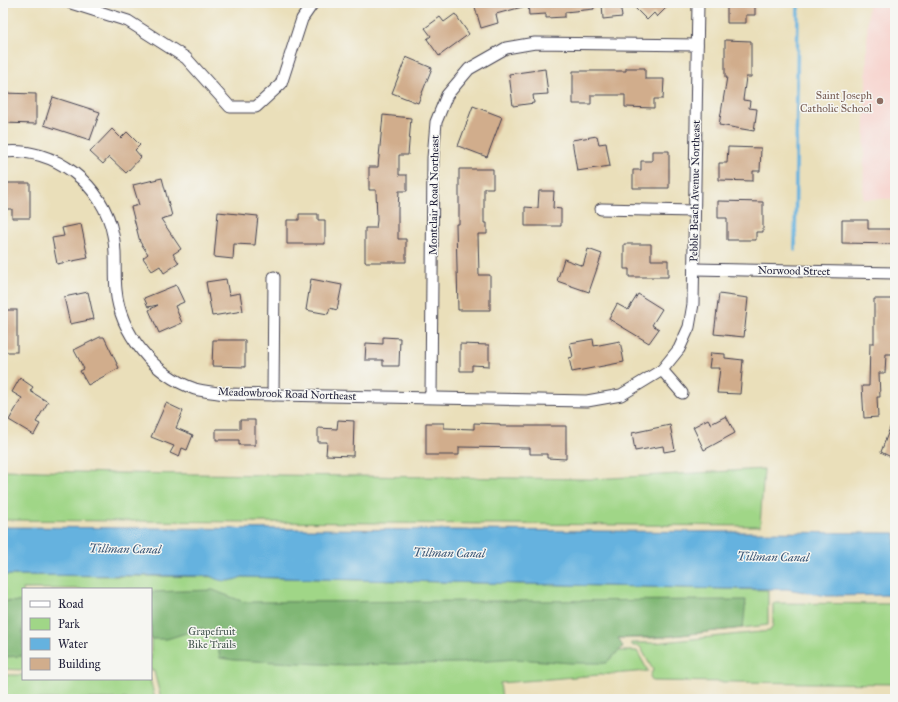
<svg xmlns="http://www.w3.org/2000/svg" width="898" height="702" font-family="'IM FELL Great Primer',serif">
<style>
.built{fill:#f7d0ca}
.green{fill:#a0d687;stroke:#617c61}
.forest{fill:#80b774;stroke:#516c58}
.water{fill:#65b2df;stroke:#446a8d}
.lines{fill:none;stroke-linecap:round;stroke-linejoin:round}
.stream{stroke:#65b2df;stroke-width:3.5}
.building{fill:#d1ad8c}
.street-casing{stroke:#403e4e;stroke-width:13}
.street{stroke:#fff;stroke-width:11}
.education-dot{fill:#8d6e63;stroke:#f6f6f2;stroke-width:1.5}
.labels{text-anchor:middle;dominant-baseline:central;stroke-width:3;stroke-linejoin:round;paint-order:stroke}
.education-label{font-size:11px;fill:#785e54;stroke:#f6f6f2;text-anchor:end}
.street-label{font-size:11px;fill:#22223b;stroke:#f6f6f2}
.park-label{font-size:11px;fill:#485852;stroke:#f6f6f2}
.water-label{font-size:12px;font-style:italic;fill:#395474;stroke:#f6f6f2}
</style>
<rect width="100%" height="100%" fill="#f6f6f2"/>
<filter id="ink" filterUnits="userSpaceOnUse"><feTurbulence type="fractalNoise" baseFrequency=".025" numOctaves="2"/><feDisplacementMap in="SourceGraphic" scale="8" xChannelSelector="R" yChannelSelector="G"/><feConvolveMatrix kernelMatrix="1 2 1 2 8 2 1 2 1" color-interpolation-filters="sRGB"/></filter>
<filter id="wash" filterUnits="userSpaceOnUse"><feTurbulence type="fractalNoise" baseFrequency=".012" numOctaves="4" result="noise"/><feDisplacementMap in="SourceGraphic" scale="16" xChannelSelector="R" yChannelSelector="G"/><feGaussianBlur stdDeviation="0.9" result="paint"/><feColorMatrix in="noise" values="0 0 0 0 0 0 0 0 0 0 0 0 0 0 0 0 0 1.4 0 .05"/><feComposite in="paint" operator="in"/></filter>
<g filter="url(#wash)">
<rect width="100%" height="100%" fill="#eadfba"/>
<polygon class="built" points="868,3 895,3 895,199 863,199"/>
<g class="green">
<polygon points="764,469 760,526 3,520 3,470 116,473 593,479"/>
<polygon points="3,575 242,577 768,590 768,625 654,638 601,638 614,651 637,651 648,671 500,683 502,699 161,699 154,671 151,671 151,589 23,589 23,670 3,669"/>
<polygon points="773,603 895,604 895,684 652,681 650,676 653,670 641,648 639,646 633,646 631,643 654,643 770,631 773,625"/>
<polygon points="3,675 23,675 23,679 150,679 155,699 3,699"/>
</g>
<g class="forest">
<polygon points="213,590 244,602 746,600 743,628 663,637 618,638 623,647 606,663 571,663 516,659 460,663 342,665 234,660 220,658 217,641 202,628 167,639 151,639 151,592"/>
<polygon points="3,601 23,602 23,656 3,657"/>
</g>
<path class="water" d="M3 527 895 533V595L827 596 787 589H724L242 577C230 582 222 583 210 576L3 575Z"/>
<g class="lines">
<polyline class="stream" points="795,250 798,3"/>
</g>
<g id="blocks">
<g class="building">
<polygon points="486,3 525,3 526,6 496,14 498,23 481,28 475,7"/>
<polygon points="528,3 593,3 594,9 565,12 565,17 546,18 546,14 529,15"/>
<polygon points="602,3 620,3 622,17 603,19"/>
<polygon points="630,3 671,3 657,17 654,13 647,20"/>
<polygon points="727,3 755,3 755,15 746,15 746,23 727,23"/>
<polygon points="455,14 469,34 439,56 427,39 431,36 425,28 440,17 444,22"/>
<polygon points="725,40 751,41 751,77 746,77 743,100 750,101 749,108 757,109 754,131 719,125 727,77 725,77"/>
<polygon points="406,57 432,68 418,103 392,93"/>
<polygon points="626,68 645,68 645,79 664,79 663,99 654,99 654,108 625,107 625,95 591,95 591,104 573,104 573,71 626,71"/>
<polygon points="545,69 548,94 533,95 534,103 513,106 509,74"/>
<polygon points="3,93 36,94 36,124 3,123"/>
<polygon points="53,97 100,112 90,140 44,125"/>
<polygon points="473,106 502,117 487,157 458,146"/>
<polygon points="383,115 411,118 408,155 399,155 399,175 407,175 407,191 399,191 398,209 398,239 406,239 406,262 365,262 365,228 376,228 377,220 376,190 369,190 369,167 378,167"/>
<polygon points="112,129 121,138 127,132 140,145 135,150 141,157 126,173 109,157 103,164 90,152"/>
<polygon points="597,136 599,144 606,143 610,166 577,171 572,140"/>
<polygon points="728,147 761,148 760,171 753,171 753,181 719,180 719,163 727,163"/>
<polygon points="652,151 669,151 669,188 633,188 633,170 641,170 641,161 652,161"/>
<polygon points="459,169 493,169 493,188 484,188 484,223 487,223 487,234 478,234 479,275 490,275 490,310 458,310 456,224 459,224"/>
<polygon points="162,178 172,216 161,219 181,249 173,254 179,263 164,273 160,266 152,271 143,258 148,254 140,242 131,207 139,205 133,185"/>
<polygon points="3,183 30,183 30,218 12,218 12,209 3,209"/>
<polygon points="539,191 554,191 553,208 561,209 561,226 525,226 525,207 538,208"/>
<polygon points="718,201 763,202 763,232 756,232 756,240 727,240 727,218 718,218"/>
<polygon points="218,212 258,216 255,245 234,244 233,259 214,257"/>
<polygon points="299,214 318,214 318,220 325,220 325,244 287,244 287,220 299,220"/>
<polygon points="842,220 868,220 868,229 895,229 895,244 842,243"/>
<polygon points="81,224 88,258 57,264 52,238 64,236 62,228"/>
<polygon points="624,244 651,244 651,260 668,260 668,277 629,277 629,269 624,269"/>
<polygon points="588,249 602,254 589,292 557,281 564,259 583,266"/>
<polygon points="226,279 229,295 240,293 243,311 212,316 206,282"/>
<polygon points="311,279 342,285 337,310 330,308 328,314 306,310"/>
<polygon points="176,285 184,302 175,306 182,323 159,333 149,310 158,305 148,307 144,298"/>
<polygon points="88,292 94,319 70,324 64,297"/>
<polygon points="638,294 662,309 652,325 659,329 649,343 609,319 617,304 628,310"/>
<polygon points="719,294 748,298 744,337 714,334"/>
<polygon points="874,299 895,299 895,354 886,354 885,373 879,373 880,397 877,397 878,417 864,418 862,386 869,386 870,343 874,343"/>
<rect x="3" y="310" width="14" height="42"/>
<polygon points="100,337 104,337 119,368 88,385 80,371 84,369 74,350"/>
<polygon points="383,337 400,338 399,366 383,366 383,360 365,360 366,343 383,344"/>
<polygon points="593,339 594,346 620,341 624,362 572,372 569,358 573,357 570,343"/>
<polygon points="213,340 245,340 245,367 212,366"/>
<polygon points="460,344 489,345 489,366 472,365 472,371 460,371"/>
<polygon points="711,353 725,354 725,358 743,360 740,394 717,393 720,368 709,368"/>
<polygon points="20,378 33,387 30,391 48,402 36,422 40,424 34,435 9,420 22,398 12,392"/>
<polygon points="166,403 183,411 176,428 193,435 187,450 182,448 179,457 170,453 174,446 151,437"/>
<polygon points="726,416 735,433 704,450 693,427 708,419 711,424"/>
<polygon points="894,417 895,453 893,452 891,457 881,452"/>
<polygon points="240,420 255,420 255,445 239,445 239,440 216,440 216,429 240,429"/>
<polygon points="338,420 354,421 353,456 326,455 327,442 318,442 318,428 337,429"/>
<polygon points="426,423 444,423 444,428 474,429 474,423 500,424 500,426 566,426 566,459 547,458 547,454 530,454 530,448 459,447 459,455 426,455"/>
<polygon points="670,425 675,450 664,452 663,446 635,451 632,433"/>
</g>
</g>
</g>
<g filter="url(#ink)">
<use href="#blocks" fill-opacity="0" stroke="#403e4e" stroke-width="1"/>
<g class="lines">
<defs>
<g id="street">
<polyline points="71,3 128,21 186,58 230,107 256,107 281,84 302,19 313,3"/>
<path d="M3 152C54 146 104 185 113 235 117 253 114 272 116 290 120 333 154 375 195 389 205 392 215 392 225 394L587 401 621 395 662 370 679 349 689 327 693 304 698 3"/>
<polyline points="601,209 694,211"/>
<polyline points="694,269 895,273"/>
<polyline points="662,370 682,393"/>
<polyline points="273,395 274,277"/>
<polyline points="431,397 433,158 436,122 447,95 469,69 506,48 535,43 697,45"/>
</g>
</defs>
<use href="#street" class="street-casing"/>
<use href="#street" class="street"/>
</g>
</g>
<circle class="education-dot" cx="880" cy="101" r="4"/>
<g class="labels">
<g class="education-label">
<text x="872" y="95">Saint Joseph<tspan x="872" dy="13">Catholic School</tspan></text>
</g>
<g class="street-label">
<text transform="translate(695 191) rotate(-89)">Pebble Beach Avenue Northeast</text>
<text transform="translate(434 195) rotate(-89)">Montclair Road Northeast</text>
<text transform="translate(794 271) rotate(1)">Norwood Street</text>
<text transform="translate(287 394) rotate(2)">Meadowbrook Road Northeast</text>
</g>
<g class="park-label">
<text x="212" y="631">Grapefruit<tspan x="212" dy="13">Bike Trails</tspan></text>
</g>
<g class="water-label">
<text transform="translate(125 549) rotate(1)">Tillman Canal</text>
<text transform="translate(449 553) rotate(1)">Tillman Canal</text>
<text transform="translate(773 557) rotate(1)">Tillman Canal</text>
</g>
</g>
<rect width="898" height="702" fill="none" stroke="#f6f6f2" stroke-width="16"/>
<rect x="22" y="588" width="130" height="92" fill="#f6f6f2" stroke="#a1a1a9"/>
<rect x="30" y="601" width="20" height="6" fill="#ffffff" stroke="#a1a1a9"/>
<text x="58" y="608" font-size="12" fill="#22223b">Road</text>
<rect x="30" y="618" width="20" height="12" fill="#a0d687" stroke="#a1a1a9"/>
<text x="58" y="628" font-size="12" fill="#22223b">Park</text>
<rect x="30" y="638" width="20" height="12" fill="#65b2df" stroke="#a1a1a9"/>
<text x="58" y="648" font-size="12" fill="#22223b">Water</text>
<rect x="30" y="658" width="20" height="12" fill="#d1ad8c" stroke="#a1a1a9"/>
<text x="58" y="668" font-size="12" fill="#22223b">Building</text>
</svg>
